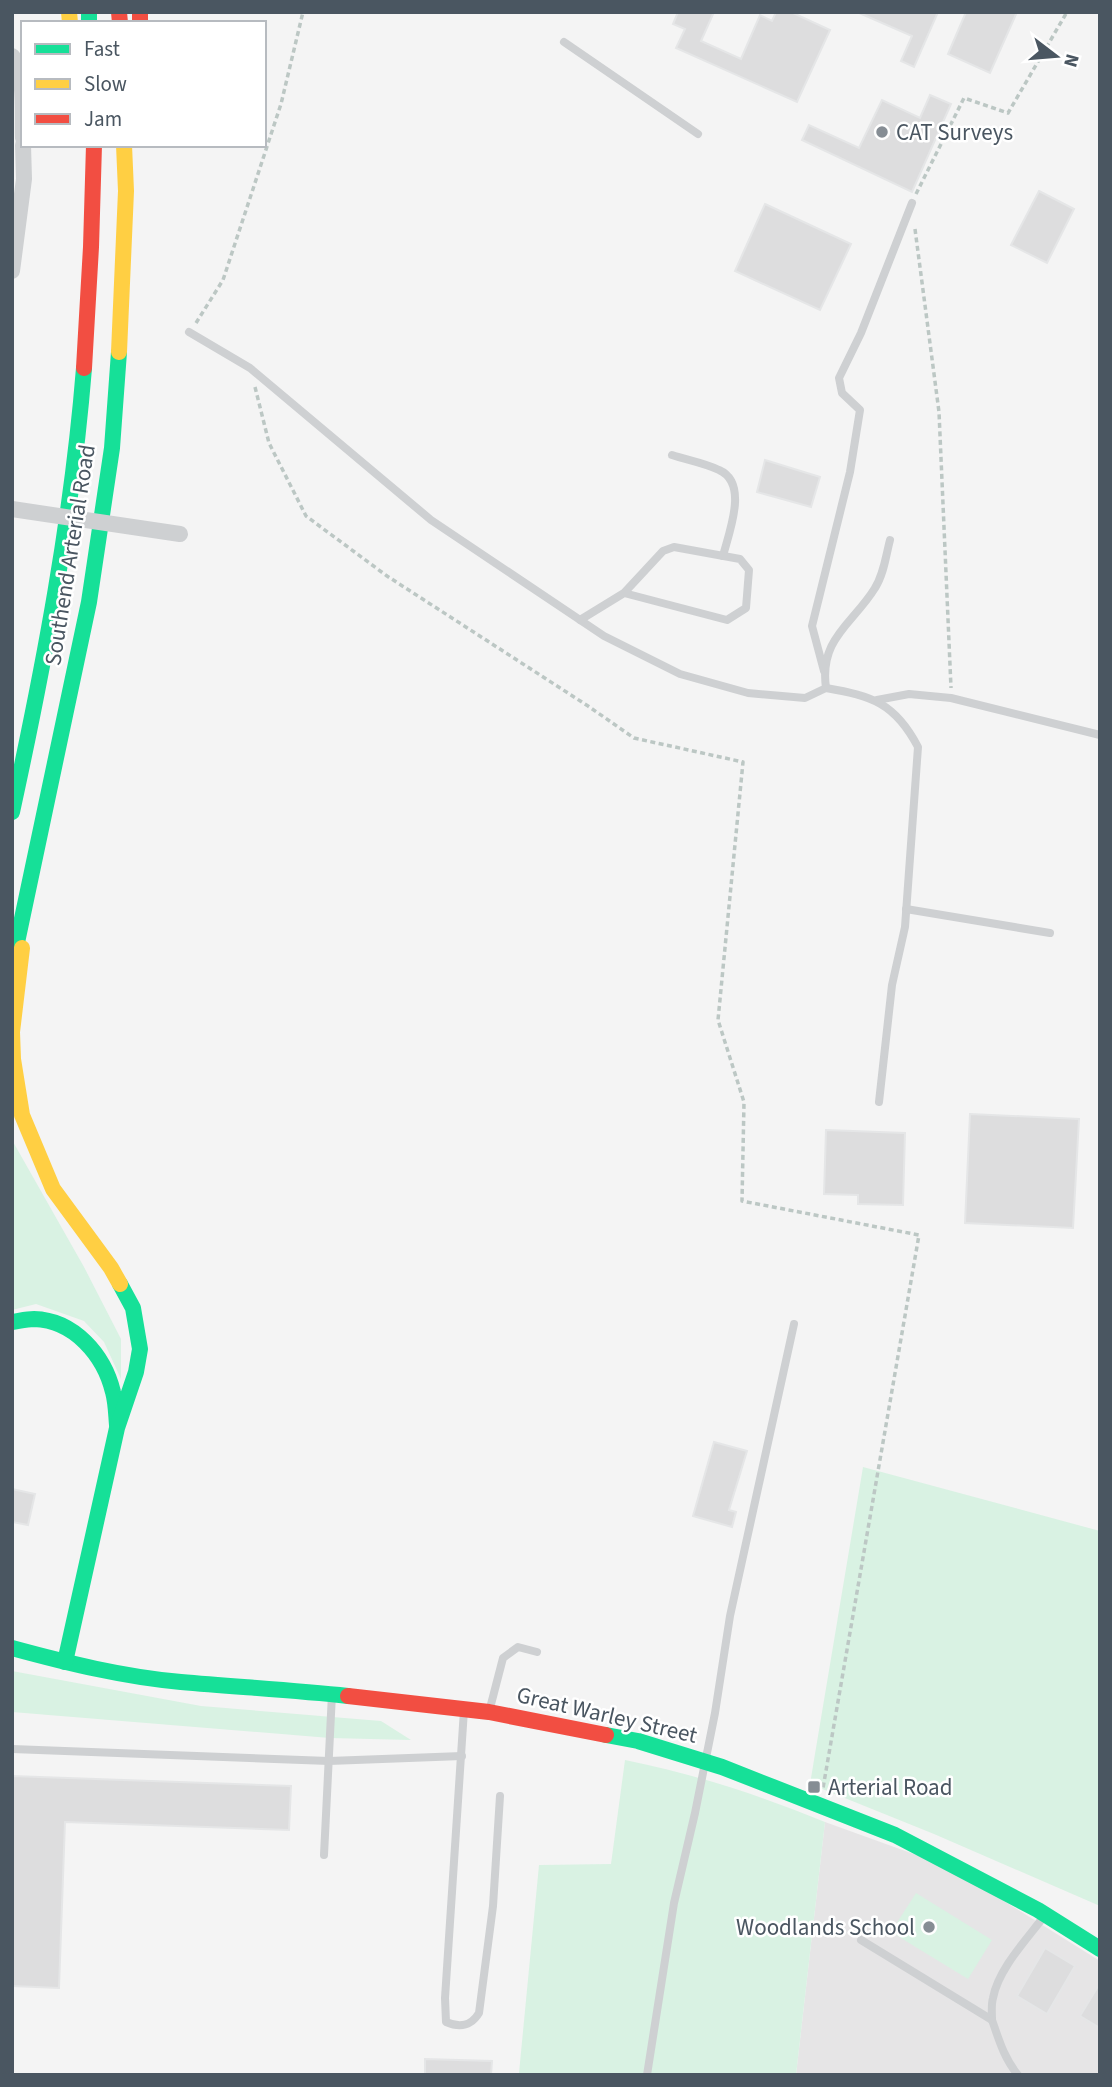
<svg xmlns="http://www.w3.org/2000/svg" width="1112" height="2087" font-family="'Source Sans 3',sans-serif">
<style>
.education{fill:#e6e5e6}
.green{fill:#d9f2e3}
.building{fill:#ddddde;stroke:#e5e6e7;stroke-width:2}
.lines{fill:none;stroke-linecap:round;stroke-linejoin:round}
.path{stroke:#bcc7c4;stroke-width:3.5;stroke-dasharray:5 3.5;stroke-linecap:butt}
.lane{stroke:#ced0d2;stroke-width:8}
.street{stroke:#ced0d2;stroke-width:16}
.fast{stroke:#16e098;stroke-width:16}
.slow{stroke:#ffcf43;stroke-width:16}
.jam{stroke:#f24e42;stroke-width:16}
.street-bridge{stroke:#ced0d2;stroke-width:16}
.poi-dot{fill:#868d94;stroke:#fff;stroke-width:2.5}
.labels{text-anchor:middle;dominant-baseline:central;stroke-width:5;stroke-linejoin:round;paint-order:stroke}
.poi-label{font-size:23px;fill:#4a5661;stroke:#fff;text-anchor:start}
.street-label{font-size:23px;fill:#4a5661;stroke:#fff}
</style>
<rect width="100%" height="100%" fill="#f4f4f4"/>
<polygon class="education" points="825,1822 933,1861 991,1893 1100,1961 1100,2075 796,2075"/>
<g class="green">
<polygon points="12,1140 84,1267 121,1339 121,1379 104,1342 84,1321 36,1304 12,1310"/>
<polygon points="863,1467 1100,1531 1100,1906 934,1834 810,1784"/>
<polygon points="12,1671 201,1706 381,1721 411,1740 330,1738 12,1712"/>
<path d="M625 1760C695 1774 759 1795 825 1822L796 2075 519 2073 539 1865 611 1864Z"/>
<polygon points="916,1893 992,1940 968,1979 891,1932"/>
</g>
<g class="building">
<polygon points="678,12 714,12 701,41 741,59 760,15 772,21 776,12 791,12 830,30 797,102 676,48 685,29 673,24"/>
<polygon points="857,12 938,12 914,67 901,61 912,36"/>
<polygon points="966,12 1017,12 990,73 948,54"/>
<polygon points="930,95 951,104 912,192 802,140 809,125 859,148 882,100 920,118"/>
<polygon points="1039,191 1074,209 1047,263 1011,245"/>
<polygon points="765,204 851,244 820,310 735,271"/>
<polygon points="765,460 820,477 811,507 757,492"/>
<polygon points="970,1114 1079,1119 1073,1228 965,1223"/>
<polygon points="826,1130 905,1133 903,1205 858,1204 858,1195 824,1194"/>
<polygon points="714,1442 747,1451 729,1510 736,1512 732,1527 693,1516"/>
<polygon points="12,1489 35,1494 28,1525 12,1522"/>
<polygon points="12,1776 291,1786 289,1830 65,1822 59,1988 12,1986"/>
<polygon points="1045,1948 1075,1966 1047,2014 1017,1996"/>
<polygon points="1100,1983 1100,2028 1080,2016"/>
<polygon points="425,2059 492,2061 491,2075 425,2075"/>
</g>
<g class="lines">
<g class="path">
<polyline points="916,194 964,98 1008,113 1067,12"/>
<polyline points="915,229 939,412 951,688"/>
<polyline points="196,323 223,280 281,104 303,12"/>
<polyline points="255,387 269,443 306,516 387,576 588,706 634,738 743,762 718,1020 744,1102 742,1201 919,1235 823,1788"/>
</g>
<g class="lane">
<polyline points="564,42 698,134"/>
<path d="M189 332 250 368 431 520 604 636 680 674 748 693 805 698 826 688C819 638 853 624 875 588 884 574 886 555 890 540"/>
<path d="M672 455C687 460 705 463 719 470 749 483 729 532 723 556"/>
<polyline points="580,620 624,593 663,551 674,547 740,559 749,570 746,608 727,620 624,593"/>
<polyline points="824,671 812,626 850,472 860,410 842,393 839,378 861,333 912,203"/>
<path d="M826 688C872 696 895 703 918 747L905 927 892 985 879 1102"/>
<polyline points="877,700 909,694 951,698 1100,735"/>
<polyline points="906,909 1050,933"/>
<path d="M464 1710 445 1998 446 2022C460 2028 471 2026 479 2013L493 1906 500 1796"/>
<polyline points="489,1712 503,1658 518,1647 537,1652"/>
<polyline points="12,1749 329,1761 462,1756"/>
<polyline points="324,1855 332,1694"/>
<path d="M861 1940 992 2020C992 2013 991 2005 993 1998 998 1969 1028 1938 1045 1915"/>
<path d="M992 2020C999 2040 1004 2058 1018 2075"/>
<polyline points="647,2075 674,1903 695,1813 715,1713 730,1616 794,1324"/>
</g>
<g class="street">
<path d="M12 56C26 71 22 117 23 138"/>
<polyline points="12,271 24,179 23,145"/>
</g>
<g class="fast">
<polyline points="89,12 89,23"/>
<path d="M12 812C44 665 72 518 84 368"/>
<polyline points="12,966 89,602 112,448 119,352"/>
<path d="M12 1322C19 1321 27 1319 34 1319 74 1320 104 1355 113 1392 116 1403 116 1414 117 1425"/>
<path d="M12 1648C67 1663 124 1677 181 1682 237 1687 292 1690 348 1696"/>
<polyline points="65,1662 117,1428 136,1372 140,1349 133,1308 120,1284"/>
<polyline points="606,1735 638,1741 722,1767 895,1835 1038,1910 1100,1949"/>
</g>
<g class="slow">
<polyline points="69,12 70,23"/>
<polyline points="119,352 126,191 124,145"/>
<polyline points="22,948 12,1032 13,1059 22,1115 53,1189 111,1268 120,1284"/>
</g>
<g class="jam">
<polyline points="119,12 120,23"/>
<polyline points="140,12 140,23"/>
<polyline points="84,368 91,247 94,145"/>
<polyline points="348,1696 489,1712 606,1735"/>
</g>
<polyline class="street-bridge" points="12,509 180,534"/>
</g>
<g class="poi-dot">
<circle cx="882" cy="132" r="7"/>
<rect x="807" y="1780" width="14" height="14" rx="3.5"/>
<circle cx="929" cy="1927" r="7"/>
</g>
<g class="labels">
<g class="poi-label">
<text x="896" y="132">CAT Surveys</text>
<text x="828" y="1787">Arterial Road</text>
<text x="915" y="1927" text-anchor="end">Woodlands School</text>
</g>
<g class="street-label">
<text transform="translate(70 555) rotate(-81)">Southend Arterial Road</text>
<text transform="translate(607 1715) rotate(13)">Great Warley Street</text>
</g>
</g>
<rect width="1112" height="2087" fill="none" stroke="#4a5661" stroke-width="28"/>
<rect x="21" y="21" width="245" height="126" fill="#ffffff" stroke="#b7bbc0" stroke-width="2"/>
<rect x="35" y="44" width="35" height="10" fill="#16e098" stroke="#b7bbc0" stroke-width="2"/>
<text x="84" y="56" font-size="21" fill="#4a5661">Fast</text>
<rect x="35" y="79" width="35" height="10" fill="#ffcf43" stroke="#b7bbc0" stroke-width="2"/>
<text x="84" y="91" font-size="21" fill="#4a5661">Slow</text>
<rect x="35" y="114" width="35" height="10" fill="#f24e42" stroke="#b7bbc0" stroke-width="2"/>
<text x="84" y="126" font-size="21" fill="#4a5661">Jam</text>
<g transform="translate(1056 56) rotate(106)" stroke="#ffffff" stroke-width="5" paint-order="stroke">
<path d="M0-5L12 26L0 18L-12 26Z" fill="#4a5661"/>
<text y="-10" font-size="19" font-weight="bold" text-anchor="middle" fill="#4a5661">N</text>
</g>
</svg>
